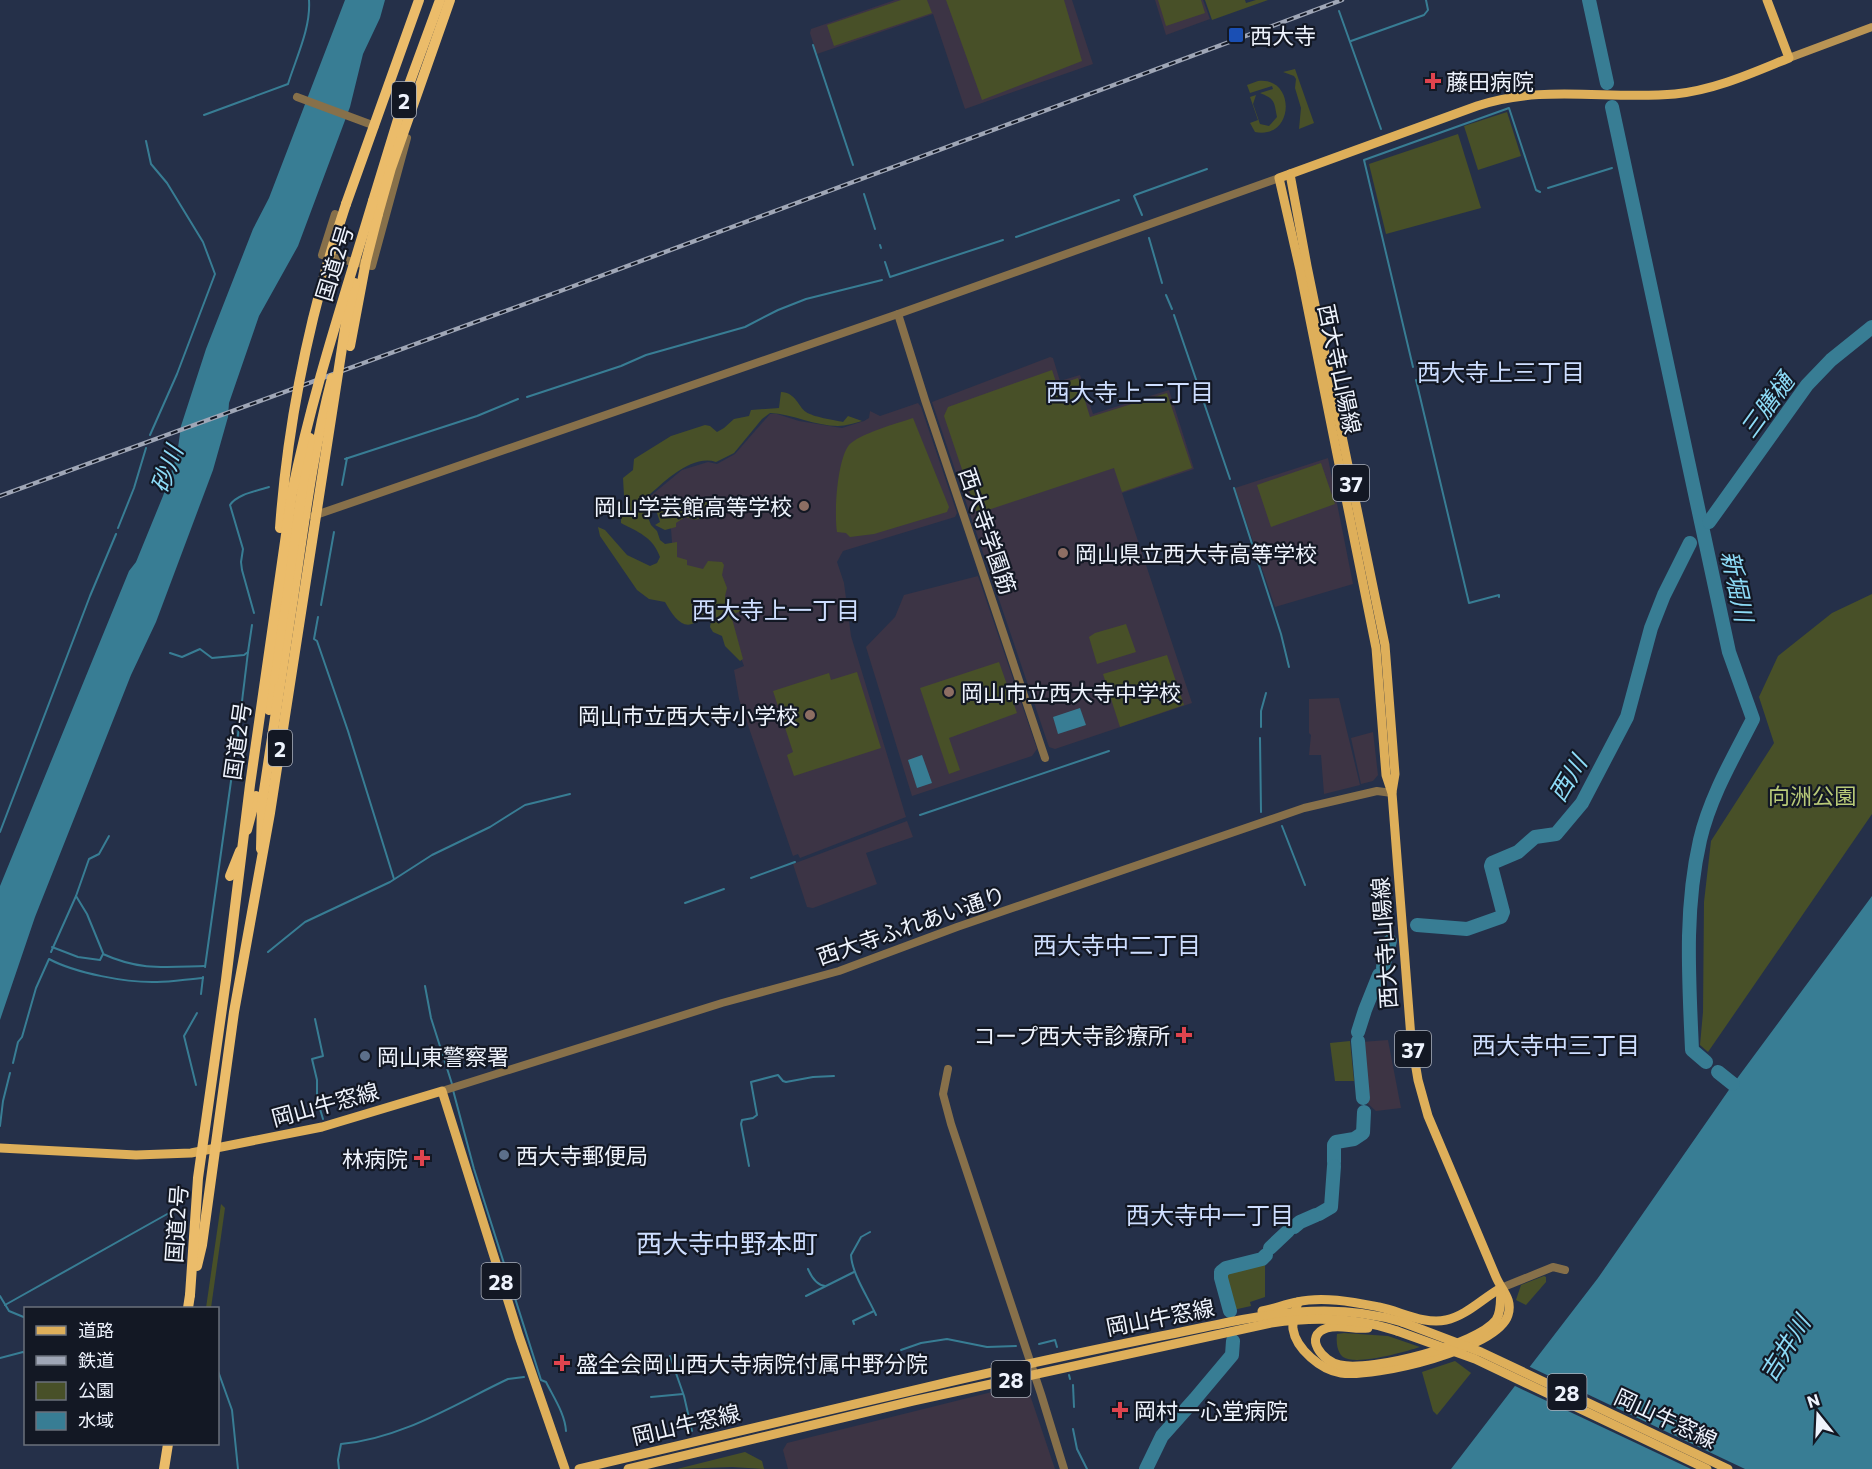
<svg xmlns="http://www.w3.org/2000/svg" width="1872" height="1469" font-family="Commissioner,'Noto Sans JP',sans-serif">
<style>
.commercial{fill:#3d3444}
.education{fill:#3c3445}
.green{fill:#485028}
.water{fill:#387d94}
.pier{fill:#253049}
.lines{fill:none;stroke-linecap:round;stroke-linejoin:round}
.stream{stroke:#387d94;stroke-width:2}
.river{stroke:#387d94;stroke-width:14}
.tertiary{stroke:#87704a;stroke-width:8}
.secondary{stroke:#b99454;stroke-width:8}
.primary{stroke:#deaf5a;stroke-width:9}
.trunk{stroke:#ebbc6a;stroke-width:10}
.rail-casing{stroke:#9fa6b6;stroke-width:4.5}
.rail{stroke:#131824;stroke-width:2;stroke-dasharray:7;stroke-linecap:butt}
.primary-bridge{stroke:#deaf5a;stroke-width:9}
.trunk-bridge{stroke:#ebbc6a;stroke-width:10}
.transit-dot{fill:#1a4fb4;stroke:#131824;stroke-width:2}
.health-dot{fill:#e0444e;stroke:#131824;stroke-width:2}
.education-dot{fill:#8d6e63;stroke:#131824;stroke-width:2}
.service-dot{fill:#5c6f8a;stroke:#131824;stroke-width:2}
.labels{text-anchor:middle;dominant-baseline:central;stroke-width:4.5;stroke-linejoin:round;paint-order:stroke}
.shield{fill:#131824;stroke:#acb1bc;stroke-width:1.5}
.shield-label{font-size:21px;font-weight:bold;fill:#eef3fd}
.poi-label{font-size:22px;fill:#eef3fd;stroke:#131824;text-anchor:start}
.street-label{font-size:22px;fill:#eef3fd;stroke:#131824}
.park-label{font-size:22px;fill:#b9ca79;stroke:#131824}
.neighbourhood-label{font-size:24px;fill:#cedeff;stroke:#131824}
.water-label{font-size:24px;font-style:italic;fill:#8ddbf7;stroke:#131824}
.quarter-label{font-size:26px;fill:#cedeff;stroke:#131824}
</style>
<rect width="100%" height="100%" fill="#253049"/>
<g class="commercial">
<polygon points="1339,698 1360,785 1324,794 1321,755 1309,755 1311,735 1309,733 1309,699"/>
<polygon points="1373,732 1378,775 1373,781 1361,784 1351,738"/>
<polygon points="1388,1040 1401,1108 1376,1111 1367,1103 1361,1042"/>
<polygon points="1020,1385 1028,1389 1055,1469 788,1469 783,1450 787,1443"/>
</g>
<g class="education">
<polygon points="895,0 1072,0 1093,64 965,109 933,14 817,54 810,33 811,29"/>
<polygon points="1155,0 1203,0 1210,19 1166,35"/>
<polygon points="1050,357 1053,358 1060,381 1080,375 1093,414 1169,390 1194,469 1122,493 1192,703 1055,749 1049,747 932,402"/>
<polygon points="918,403 921,407 957,513 955,517 843,551 837,562 844,583 851,636 906,817 800,858 798,854 793,856 739,699 734,670 744,666 714,590 673,555 671,529 648,498 682,470 708,462 717,464 735,454 770,414 777,414 799,421 842,428 864,421 869,418 870,411 880,416"/>
<polygon points="1328,458 1353,584 1275,607 1235,488"/>
<polygon points="978,576 1037,749 1032,756 912,796 866,647 895,617 904,595"/>
<polygon points="907,821 913,837 866,853 877,884 813,908 807,907 793,864"/>
</g>
<g class="green">
<polygon points="901,0 927,0 932,13 834,46 827,25"/>
<polygon points="946,0 1064,0 1082,61 982,100"/>
<polygon points="1158,0 1201,0 1205,13 1166,26"/>
<polygon points="1205,0 1245,0 1246,3 1256,0 1268,0 1212,20"/>
<polygon points="1295,69 1314,123 1299,129 1301,108 1295,88 1296,79 1294,76 1283,72"/>
<path d="M1258 81C1296 76 1295 140 1255 132L1250 123 1258 120 1250 97 1256 95 1253 104 1260 124 1269 126 1277 117C1274 101 1275 99 1260 93L1273 89 1272 86 1250 93 1247 85Z"/>
<polygon points="1507,112 1521,156 1478,170 1464,126"/>
<polygon points="1458,134 1481,208 1386,234 1369,164"/>
<polygon points="1052,370 1057,385 1078,378 1090,417 1167,393 1192,468 1122,492 1114,468 988,510 976,511 944,416 948,407"/>
<path d="M781 392C796 393 797 405 806 412 813 417 834 420 843 422L848 416 862 421C854 423 846 426 838 426 815 426 793 414 770 413L762 419 734 453 716 462C692 454 664 482 647 497L662 511 664 512 666 507 673 503C690 508 701 489 711 504L707 516 695 520 685 517 676 523V527L665 530 655 525 660 522 656 510 651 507 642 510 647 515 651 525 657 531 660 540 665 544 677 542V557L687 560V565L703 569 708 561 722 562 724 565 722 575 727 588 725 596 728 605 733 604 735 608 744 610 731 615 743 659 740 661 725 646 722 636 713 632 710 627 712 615 704 614C687 636 675 620 665 602L649 599 637 590 600 536 598 527 605 530 627 555 650 566 657 563 660 557C653 537 638 532 621 523V514L625 513 623 478 633 470 634 459 671 436 705 425 710 426 717 432 724 428 734 419 749 416 751 410 779 408Z"/>
<path d="M913 418 949 507 947 512 874 534 850 537 846 533 837 532C834 514 837 460 849 445 859 434 898 423 913 418Z"/>
<polygon points="1321,463 1335,504 1271,527 1257,485"/>
<polygon points="1872,594 1872,814 1708,1052 1700,1045 1703,1012 1704,902 1711,841 1774,743 1759,697 1778,656 1832,613"/>
<polygon points="1126,624 1136,652 1097,664 1089,637 1095,633"/>
<polygon points="1167,655 1184,705 1120,727 1103,674"/>
<polygon points="999,662 1017,713 949,738 960,770 949,774 920,688"/>
<polygon points="857,672 881,748 794,776 787,755 793,752 773,691 829,673 831,680"/>
<polygon points="1350,1041 1354,1081 1335,1081 1330,1043"/>
<polygon points="221,1204 225,1208 211,1308 206,1308"/>
<polygon points="1265,1262 1265,1297 1250,1302 1251,1306 1233,1310 1224,1275"/>
<polygon points="1544,1276 1546,1277 1546,1282 1526,1305 1516,1300 1521,1285"/>
<path d="M1344 1333 1388 1336 1420 1347C1404 1352 1356 1366 1343 1357 1337 1352 1336 1342 1337 1334Z"/>
<polygon points="1455,1361 1471,1373 1437,1415 1433,1411 1422,1372"/>
<polygon points="745,1452 762,1461 764,1469 732,1467 677,1469"/>
</g>
<g class="water">
<polygon points="345,0 385,0 380,18 363,54 350,107 298,246 259,316 229,403 228,417 213,470 156,622 131,675 35,917 0,1020 0,886 129,571 136,562 163,496 177,455 181,426 206,349 253,229 269,198"/>
<polygon points="1080,708 1086,725 1058,734 1053,717"/>
<polygon points="922,755 932,783 917,788 908,760"/>
<polygon points="1872,896 1872,1469 1451,1469 1598,1278 1733,1084"/>
</g>
<polygon class="pier" points="1528,1366 1745,1469 1691,1469 1513,1385"/>
<g class="lines">
<g class="stream">
<polyline points="1339,11 1381,129"/>
<polyline points="1351,41 1424,15 1428,10 1426,0"/>
<polyline points="813,45 853,165"/>
<path d="M204 115 288 84C296 58 311 28 309 0"/>
<polyline points="146,141 151,164 167,183 203,242 215,274 177,374 150,435"/>
<polyline points="1620,165 1624,164"/>
<polyline points="1548,188 1612,168"/>
<polyline points="864,194 875,229"/>
<polyline points="1135,195 1207,169"/>
<polyline points="1134,196 1142,215"/>
<polyline points="1016,237 1119,200"/>
<polyline points="1149,238 1162,283"/>
<polyline points="880,245 881,248"/>
<polyline points="885,262 890,277 1003,240"/>
<polyline points="1166,295 1172,309"/>
<polyline points="1174,315 1230,479"/>
<polyline points="1413,367 1364,160 1509,108 1536,190 1540,192"/>
<polyline points="1416,380 1469,603 1499,595 1499,597"/>
<polyline points="527,397 621,366 646,355 745,327 778,310 806,299 882,280"/>
<polyline points="345,459 477,416 518,399"/>
<polyline points="342,485 347,458"/>
<polyline points="1234,488 1281,634 1289,667"/>
<polyline points="118,528 134,488 146,448"/>
<polyline points="1684,551 1686,550"/>
<polyline points="321,605 334,532"/>
<path d="M254 613 242 570 241 562 243 549 230 505C237 494 257 491 269 487"/>
<polyline points="318,617 314,639 317,641 348,731 394,879"/>
<polyline points="170,653 182,657 200,649 212,658 244,655 248,652 252,625"/>
<polyline points="1261,727 1261,711 1266,693"/>
<polyline points="1260,738 1261,812"/>
<polyline points="235,759 248,652"/>
<polyline points="920,815 1109,751"/>
<polyline points="1282,826 1305,885"/>
<polyline points="0,832 90,596 116,534"/>
<polyline points="751,878 795,862"/>
<polyline points="76,896 87,914 103,953"/>
<polyline points="685,903 724,889"/>
<path d="M52 947 78 957 100 960 103 954C140 971 166 967 205 966"/>
<polyline points="51,952 76,896 89,859 99,854 109,836"/>
<polyline points="268,952 305,922 390,882 432,855 490,827 525,805 570,794"/>
<polyline points="205,967 232,774"/>
<polyline points="425,986 431,1018 452,1084"/>
<polyline points="201,994 203,977"/>
<polyline points="315,1019 323,1056 312,1059 317,1080 317,1099 323,1119"/>
<path d="M13 1063 18 1042 22 1037 36 988 49 959C75 973 127 983 157 982 172 982 188 979 203 978"/>
<polyline points="196,1085 184,1036 197,1013"/>
<path d="M453 1090 474 1169 541 1380 546 1382C554 1398 565 1414 566 1431"/>
<polyline points="0,1126 3,1101 10,1073"/>
<polyline points="749,1166 741,1124 742,1120 753,1118 757,1115 751,1082 778,1075 783,1081 786,1082 813,1077 834,1076"/>
<path d="M870 1232 861 1237 851 1255C852 1274 868 1297 876 1315"/>
<path d="M808 1269C811 1276 817 1285 825 1286"/>
<polyline points="0,1296 9,1311 26,1318"/>
<polyline points="806,1296 854,1272"/>
<polyline points="5,1305 169,1213"/>
<polyline points="854,1324 853,1321 874,1311"/>
<polyline points="1039,1344 1055,1340 1057,1347"/>
<polyline points="901,1350 921,1343 947,1339 987,1347 1016,1346"/>
<polyline points="670,1356 684,1396 692,1431"/>
<polyline points="0,1358 23,1352 26,1354"/>
<polyline points="218,1371 232,1410 238,1469"/>
<polyline points="1069,1375 1070,1379"/>
<polyline points="1073,1385 1074,1407"/>
<polyline points="651,1397 683,1394"/>
<polyline points="1073,1429 1077,1449 1087,1469"/>
<path d="M339 1469 338 1460 341 1444C401 1439 455 1404 508 1379L524 1377"/>
</g>
<g class="river">
<polyline points="1589,0 1607,83"/>
<path d="M1612 107 1729 652 1753 719C1733 758 1710 797 1700 840 1684 910 1689 979 1692 1050L1706 1062"/>
<polyline points="1709,522 1807,385 1831,360 1872,327"/>
<polyline points="1417,925 1467,929 1501,917 1503,912 1491,866 1492,863 1518,852 1535,837 1556,834 1582,803 1627,717 1651,628 1664,595 1690,543"/>
<polyline points="1383,967 1390,941"/>
<polyline points="1358,1032 1365,1010 1379,975"/>
<polyline points="1358,1041 1363,1098"/>
<polyline points="1718,1072 1733,1084"/>
<polyline points="1334,1162 1334,1145 1336,1142 1354,1139 1363,1133 1364,1112"/>
<polyline points="1319,1214 1331,1207 1334,1166"/>
<polyline points="1294,1227 1300,1222 1316,1215"/>
<polyline points="1270,1248 1288,1231"/>
<polyline points="1230,1311 1221,1278 1221,1272 1226,1268 1262,1259 1266,1255"/>
<polyline points="1146,1469 1162,1436 1195,1399 1232,1355 1233,1341"/>
</g>
<g class="tertiary">
<polyline points="297,97 375,126"/>
<polyline points="335,214 322,255 372,266 407,138"/>
<polyline points="898,314 925,400 1045,758"/>
<polyline points="313,516 898,314 1279,178"/>
<polyline points="948,1069 943,1094 951,1124 1041,1394 1064,1469"/>
<polyline points="442,1091 722,1003 839,971 957,927 1304,808 1377,791 1392,793"/>
<polyline points="1501,1288 1553,1267 1565,1270"/>
</g>
<polyline class="secondary" points="1789,58 1872,27"/>
<g class="primary">
<polyline points="1290,174 1307,266 1385,645 1395,774 1392,792"/>
<polyline points="0,1148 136,1155 191,1153 322,1127 442,1091 519,1336 565,1469"/>
<path d="M1298 1302C1296 1310 1292 1320 1293 1329 1296 1349 1321 1370 1341 1373 1374 1378 1498 1349 1508 1315 1513 1299 1502 1291 1496 1277L1428 1116 1418 1080 1411 1038 1392 793 1386 775 1376 648 1300 270 1279 178 1477 106C1541 84 1609 100 1675 94 1715 90 1752 73 1789 58L1767 0"/>
<path d="M1262 1311C1274 1309 1285 1304 1297 1302 1323 1296 1353 1302 1379 1307 1400 1311 1424 1325 1446 1320 1466 1316 1483 1298 1501 1288"/>
<path d="M1368 1328C1354 1330 1340 1324 1327 1328 1302 1336 1323 1362 1340 1365 1371 1372 1477 1345 1496 1320 1502 1311 1500 1298 1501 1288"/>
<path d="M579 1469C704 1440 829 1411 953 1381 1022 1365 1092 1350 1161 1336 1243 1320 1320 1297 1402 1322"/>
<path d="M628 1469 913 1401 1271 1323C1313 1317 1356 1317 1397 1331"/>
</g>
<g class="trunk">
<polyline points="373,201 407,90 440,0"/>
<polyline points="346,204 419,0"/>
<polyline points="378,214 391,168 450,0"/>
<polyline points="269,710 273,680"/>
<polyline points="247,830 256,796"/>
<polyline points="261,849 262,804 293,599"/>
<polyline points="230,876 240,851"/>
<polyline points="188,1308 190,1295"/>
<polyline points="164,1469 168,1444"/>
</g>
<defs>
<polyline id="rail" points="0,496 563,290 1342,0"/>
</defs>
<use href="#rail" class="rail-casing"/>
<use href="#rail" class="rail"/>
<g class="primary-bridge">
<polyline points="1402,1322 1481,1352 1728,1469"/>
<polyline points="1397,1331 1475,1359 1707,1469"/>
</g>
<g class="trunk-bridge">
<polyline points="350,346 366,261 378,214"/>
<path d="M280 528C288 417 311 309 346 204"/>
<path d="M293 599C304 525 313 450 332 378"/>
<polyline points="273,680 310,438"/>
<polyline points="197,1266 202,1245 234,1012 270,813 346,322 355,283"/>
<path d="M190 1295 198 1178 226 980 250 785 292 493C312 394 344 298 373 201"/>
</g>
</g>
<rect class="transit-dot" x="1228" y="27" width="16" height="16" rx="3"/>
<g class="health-dot">
<path d="M1430 72h6v6h6v6h-6v6h-6v-6h-6v-6h6z"/>
<path d="M1181 1026h6v6h6v6h-6v6h-6v-6h-6v-6h6z"/>
<path d="M419 1149h6v6h6v6h-6v6h-6v-6h-6v-6h6z"/>
<path d="M559 1354h6v6h6v6h-6v6h-6v-6h-6v-6h6z"/>
<path d="M1117 1401h6v6h6v6h-6v6h-6v-6h-6v-6h6z"/>
</g>
<g class="education-dot">
<circle cx="804" cy="506" r="6"/>
<circle cx="1063" cy="553" r="6"/>
<circle cx="949" cy="692" r="6"/>
<circle cx="810" cy="715" r="6"/>
</g>
<g class="service-dot">
<circle cx="365" cy="1056" r="6"/>
<circle cx="504" cy="1155" r="6"/>
</g>
<g class="labels">
<g class="shield">
<rect x="392" y="82" width="24" height="36" rx="4.5"/>
<rect x="1333" y="465" width="36" height="36" rx="4.5"/>
<rect x="268" y="730" width="24" height="36" rx="4.5"/>
<rect x="1395" y="1031" width="36" height="36" rx="4.5"/>
<rect x="481.5" y="1263" width="39" height="36" rx="4.5"/>
<rect x="991.5" y="1361" width="39" height="36" rx="4.5"/>
<rect x="1547.5" y="1374" width="39" height="36" rx="4.5"/>
</g>
<g class="shield-label">
<text x="404" y="100">2</text>
<text x="1351" y="483">37</text>
<text x="280" y="748">2</text>
<text x="1413" y="1049">37</text>
<text x="501" y="1281">28</text>
<text x="1011" y="1379">28</text>
<text x="1567" y="1392">28</text>
</g>
<g class="poi-label">
<text x="1250" y="35">西大寺</text>
<text x="1446" y="81">藤田病院</text>
<text x="792" y="506" text-anchor="end">岡山学芸館高等学校</text>
<text x="1075" y="553">岡山県立西大寺高等学校</text>
<text x="961" y="692">岡山市立西大寺中学校</text>
<text x="798" y="715" text-anchor="end">岡山市立西大寺小学校</text>
<text x="1170" y="1035" text-anchor="end">コープ西大寺診療所</text>
<text x="377" y="1056">岡山東警察署</text>
<text x="516" y="1155">西大寺郵便局</text>
<text x="408" y="1158" text-anchor="end">林病院</text>
<text x="576" y="1363">盛全会岡山西大寺病院付属中野分院</text>
<text x="1134" y="1410">岡村一心堂病院</text>
</g>
<g class="street-label">
<text transform="translate(334 263) rotate(-73)">国道2号</text>
<text transform="translate(1340 369) rotate(78)">西大寺山陽線</text>
<text transform="translate(988 531) rotate(71)">西大寺学園筋</text>
<text transform="translate(237 741) rotate(-82)">国道2号</text>
<text transform="translate(911 925) rotate(-19)">西大寺ふれあい通り</text>
<text transform="translate(1384 943) rotate(-94)">西大寺山陽線</text>
<text transform="translate(325 1104) rotate(-15)">岡山牛窓線</text>
<text transform="translate(176 1224) rotate(-86)">国道2号</text>
<text transform="translate(1160 1317) rotate(-11)">岡山牛窓線</text>
<text transform="translate(1666 1418) rotate(25)">岡山牛窓線</text>
<text transform="translate(686 1424) rotate(-13)">岡山牛窓線</text>
</g>
<g class="park-label">
<text x="1812" y="795">向洲公園</text>
</g>
<g class="neighbourhood-label">
<text x="1501" y="371">西大寺上三丁目</text>
<text x="1130" y="391">西大寺上二丁目</text>
<text x="776" y="609">西大寺上一丁目</text>
<text x="1117" y="944">西大寺中二丁目</text>
<text x="1556" y="1044">西大寺中三丁目</text>
<text x="1210" y="1214">西大寺中一丁目</text>
</g>
<g class="water-label">
<text transform="translate(1766 405) rotate(-54)">三膳樋</text>
<text transform="translate(166 469) rotate(-70)">砂川</text>
<text transform="translate(1738 586) rotate(78)">新堀川</text>
<text transform="translate(1567 778) rotate(-59)">西川</text>
<text transform="translate(1784 1348) rotate(-58)">吉井川</text>
</g>
<g class="quarter-label">
<text x="727" y="1242">西大寺中野本町</text>
</g>
</g>
<rect x="24" y="1307" width="195" height="138" fill="#131824" stroke="#6b707b" stroke-width="1.5"/>
<rect x="36" y="1326" width="30" height="9" fill="#deaf5a" stroke="#6b707b" stroke-width="1.5"/>
<text x="78" y="1337" font-size="18" fill="#eef3fd">道路</text>
<rect x="36" y="1356" width="30" height="9" fill="#9fa6b6" stroke="#6b707b" stroke-width="1.5"/>
<text x="78" y="1367" font-size="18" fill="#eef3fd">鉄道</text>
<rect x="36" y="1382" width="30" height="18" fill="#485028" stroke="#6b707b" stroke-width="1.5"/>
<text x="78" y="1397" font-size="18" fill="#eef3fd">公園</text>
<rect x="36" y="1412" width="30" height="18" fill="#387d94" stroke="#6b707b" stroke-width="1.5"/>
<text x="78" y="1427" font-size="18" fill="#eef3fd">水域</text>
<g transform="translate(1818 1415) rotate(342)" stroke="#131824" stroke-width="4.5" paint-order="stroke">
<path d="M0-4.5L10 22L0 15L-10 22Z" fill="#eef3fd"/>
<text y="-9" font-size="16" font-weight="bold" text-anchor="middle" fill="#eef3fd">N</text>
</g>
</svg>
